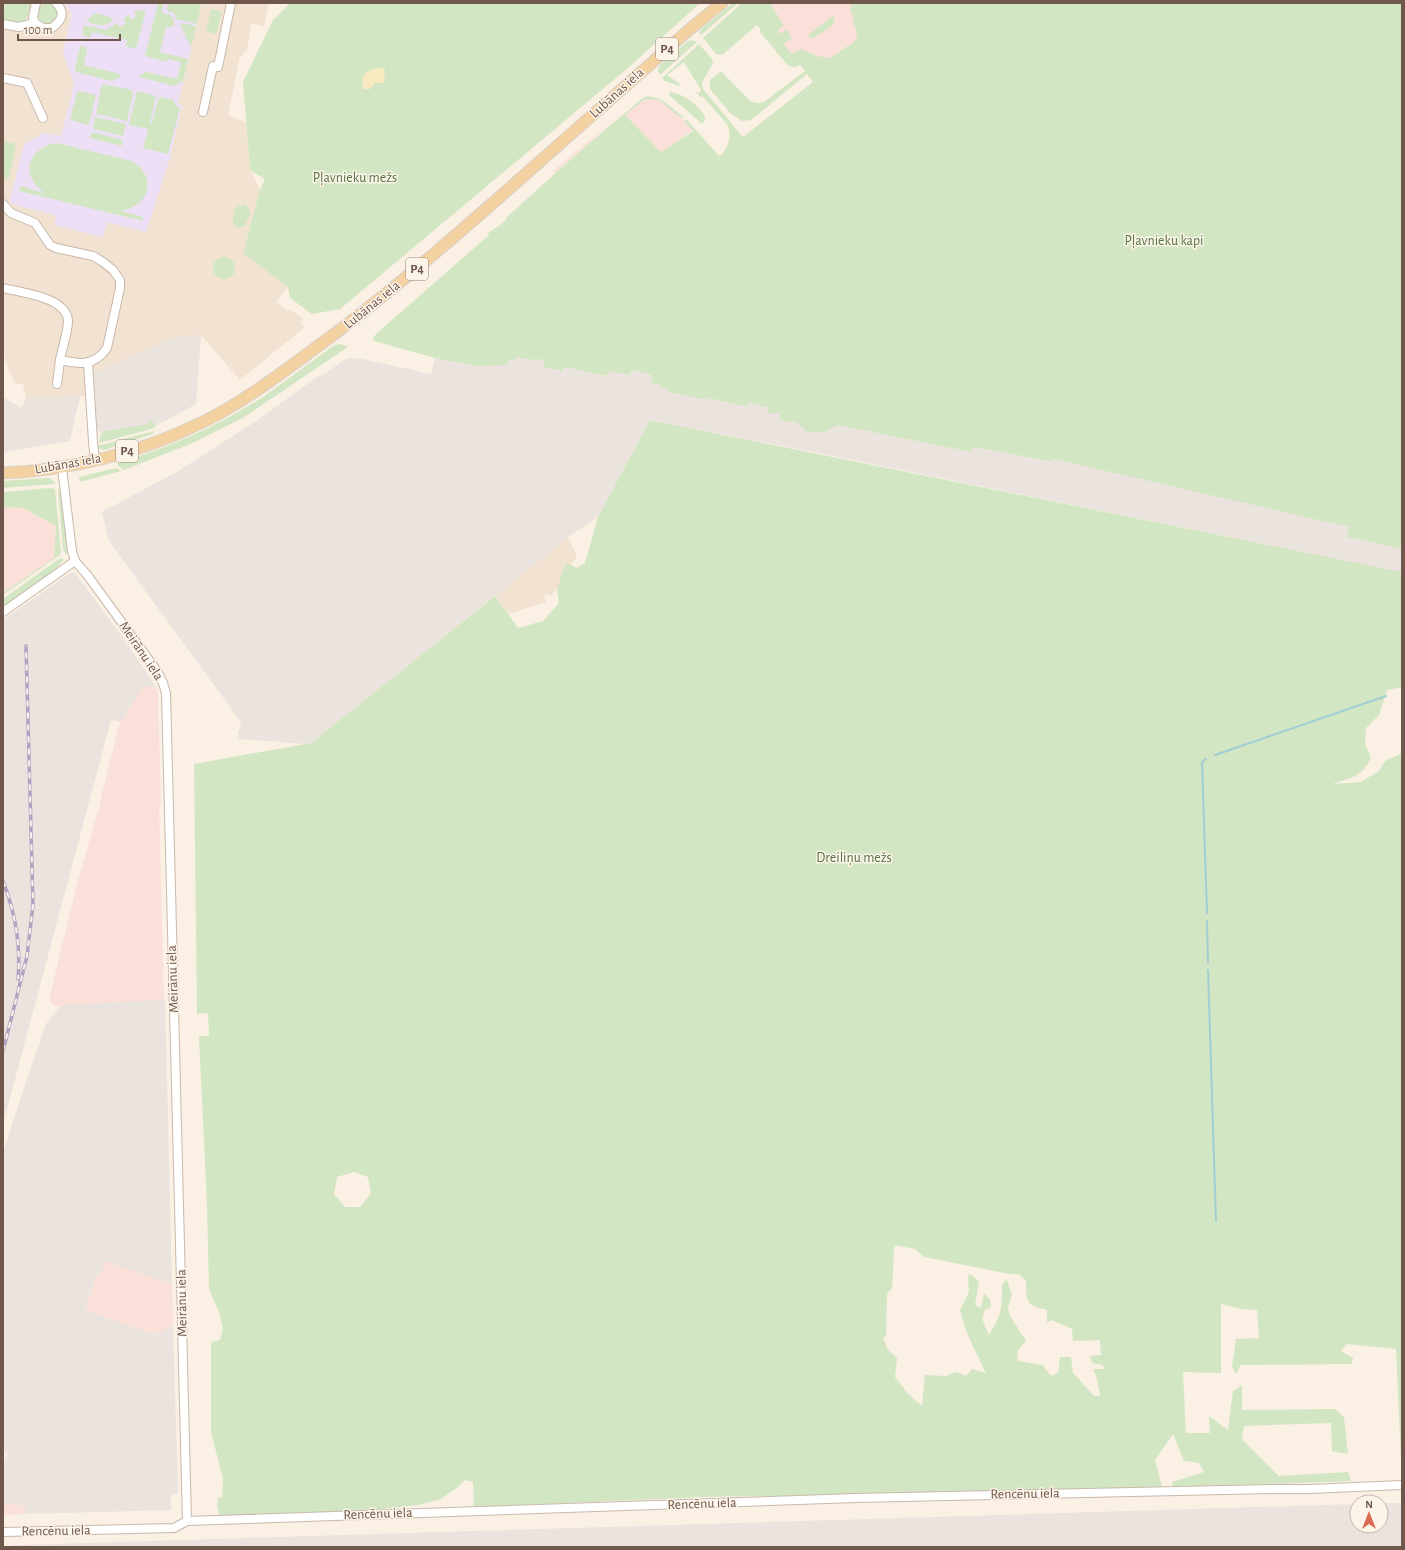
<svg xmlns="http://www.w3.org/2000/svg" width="1405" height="1550" font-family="'Alegreya Sans',sans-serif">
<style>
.residential{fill:#f1e2d2}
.commercial{fill:#fae0d8}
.industrial{fill:#eae3de}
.education{fill:#ede0f6}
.green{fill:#d3e6c3;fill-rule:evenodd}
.sand{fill:#f7e9c0}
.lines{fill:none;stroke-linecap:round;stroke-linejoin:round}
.stream{stroke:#a1cdd3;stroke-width:2}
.minor-casing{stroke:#cab8ab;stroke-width:10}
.major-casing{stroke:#d7d0cd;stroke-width:13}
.minor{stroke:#fff;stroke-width:8}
.major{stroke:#f4d1a0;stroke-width:11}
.rail-casing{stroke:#b2a3c2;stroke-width:3.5}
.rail{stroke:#fdf4e9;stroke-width:2;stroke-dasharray:6;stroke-linecap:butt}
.labels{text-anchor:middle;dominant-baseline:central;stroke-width:3;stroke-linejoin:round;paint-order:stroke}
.shield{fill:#fdf4e9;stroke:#9a867a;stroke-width:1}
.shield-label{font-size:13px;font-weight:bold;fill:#70574b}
.street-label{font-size:14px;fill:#70574b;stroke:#fdf4e9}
.park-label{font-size:14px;fill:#547544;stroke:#fdf4e9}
</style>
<rect width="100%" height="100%" fill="#faf0e3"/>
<g class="residential">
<polygon points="3,3 64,3 72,13 63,51 74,85 61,136 13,204 56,215 54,225 103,237 107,222 146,232 169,161 182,106 178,104 201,5 193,3 269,3 264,26 251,23 247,51 244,50 243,56 240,56 228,115 246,123 250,170 260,190 243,253 288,287 276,302 288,311 290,310 303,318 300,323 305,327 240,380 201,335 176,337 94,373 95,394 80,396 26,399 23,384 16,384 10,374 3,352"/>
<polygon points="568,537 577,556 551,597 549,594 544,596 546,602 508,614 495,596"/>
</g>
<g class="commercial">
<polygon points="752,3 854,3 858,41 830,61 788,55"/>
<polygon points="645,99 659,100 682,119 693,130 661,152 625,115"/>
<polygon points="621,114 555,173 553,171 568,158"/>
<polygon points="3,507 23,508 56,526 54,558 3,593"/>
<polygon points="144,686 157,688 158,694 161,805 159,806 164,1000 54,1006 49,1000 77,884 99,807 119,725"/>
<polygon points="105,1260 172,1284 173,1325 161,1333 154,1332 153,1334 85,1310 96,1276 99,1277"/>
<polygon points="3,1504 27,1505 24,1514 3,1515"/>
</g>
<g class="industrial">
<polygon points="201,335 196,404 152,428 104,436 97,428 94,373 176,337"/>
<polygon points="515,357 530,360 539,359 544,361 545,363 564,371 564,367 607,376 608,371 629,375 630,370 643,373 652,375 662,386 662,388 668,389 668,392 707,400 707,398 748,407 748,403 768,408 780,414 780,420 797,423 807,432 824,432 838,425 971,452 972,447 1053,462 1054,458 1300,515 1349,527 1347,537 1402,549 1402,572 808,451 650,420 598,517 568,537 311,743 306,744 239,739 238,731 240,729 241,722 109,541 102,512 175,473 258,420 318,376 323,375 344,360 351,358 362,359 431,374 435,358 477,366 506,365 508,360"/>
<polygon points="80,396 70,441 3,452 3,397 21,408 26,399"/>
<polygon points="70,573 75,573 118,631 157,688 144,686 121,722 111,720 3,1124 3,620"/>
<polygon points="165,1000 172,1284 105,1261 99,1277 96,1276 85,1310 153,1334 154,1332 161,1333 173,1325 178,1494 173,1494 171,1496 171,1510 24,1514 26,1505 3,1504 3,1466 8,1452 3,1451 3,1153 25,1085 46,1024 61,1005"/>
<polygon points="1381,1503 1402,1503 1402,1547 11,1547 12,1545 22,1545 1357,1504 1357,1526 1381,1526"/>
</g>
<polygon class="education" points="64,3 193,3 201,5 178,104 182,105 169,161 146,232 107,222 103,237 54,225 56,215 12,204 10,200 24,144 44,133 61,136 74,85 63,51 72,13"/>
<g class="green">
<path d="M5 3H31L32 5 25 22C17 24 10 25 3 20V12Z"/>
<polygon points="158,3 164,3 162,11 164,14 171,15 174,21 173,27 166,27 160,52 188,59 183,82 181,81 180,83 174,86 139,77 139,75 143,75 144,72 147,72 177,79 181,62 168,59 167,62 145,56"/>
<polygon points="168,3 193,3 201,5 197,24 176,19 174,13 168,12 167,9"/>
<polygon points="290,3 700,3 628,68 340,309 312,314 290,298 288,287 243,253 260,190 265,179 250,170 243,82 273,20"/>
<polygon points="733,3 738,3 701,35 699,33 701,29"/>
<path d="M742 3H772V7L784 25 778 30 781 34 787 29 792 38 783 44 792 54 801 49 817 56 830 58 854 42C860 35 856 28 852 20L854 18 850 10 852 8 849 3H1402V549L1347 537 1349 527 1054 459 1053 462 973 447 971 452 838 425 824 432H807L797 423 780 420V414L768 413V408L749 403 748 407 708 398 707 400 668 392V389L662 388V386L651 382 652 375 631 370 630 375 608 371V376L564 367 563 371 544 367V361L539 359 530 360 516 357 514 360H508L507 365 477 366 435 358 374 341 373 338 376 334 489 235 488 233C495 228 499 227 506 220L505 219C551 176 596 137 644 97 660 94 670 107 682 116L684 117 681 118 659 100 645 99 625 115 661 152 693 131 684 121 687 120 719 156C729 150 732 133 727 124L703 97 699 96V94L692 91 699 93 701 90 684 62 667 75 680 84 679 86 665 81 662 78 699 44 712 59 713 63 702 83 703 89 743 137 813 82 807 74 751 120 742 121 731 114 710 89V80L721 71 750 101 757 103 764 102 805 71 800 65 795 67 789 66 785 62 760 32V28L757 25 722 55 716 54 703 38Z"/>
<circle cx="48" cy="14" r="11"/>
<polygon points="211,9 222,12 216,34 206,31"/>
<polygon points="138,10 146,11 136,49 126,46 127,40 92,32 90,38 84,36 82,34 84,25 106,30 117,23 120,27 126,23 123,19 129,15 131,20 136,17 134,12"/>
<path d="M95 13 111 17 113 20C105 28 97 25 87 22V20Z"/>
<polygon points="833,16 835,19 833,25 814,38 807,36"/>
<polygon points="181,23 196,26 192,45 188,44 189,40 185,39 186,34 182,33 183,27 180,27"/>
<polygon points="692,40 697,42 660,75 658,71 660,65 688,41"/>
<polygon points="82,46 86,47 87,49 84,65 120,74 120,77 112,81 76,72 75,68 80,47"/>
<polygon points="104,84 132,90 133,95 127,121 96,114 101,87"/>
<polygon points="77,91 96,95 89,125 70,120"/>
<polygon points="137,91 156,96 150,123 152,123 158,99 160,97 174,100 175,105 180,108 168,154 143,148 148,129 129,125"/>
<path d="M670 92C682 93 700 106 705 117L704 123H701L669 95Z"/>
<polygon points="95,117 126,124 123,136 93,129"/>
<polygon points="92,132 123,140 122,146 90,138"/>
<polygon points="3,141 16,144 9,179 3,178"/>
<path d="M57 143 132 161C158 177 150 206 121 211L143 217V221L19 191 20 186 44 193C40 189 35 186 33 181 22 162 38 145 57 143Z"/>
<path d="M244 204 249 208 250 214 245 226 238 228 234 226C232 219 233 215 235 208Z"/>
<circle cx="224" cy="268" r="11"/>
<path d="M340 344 348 347 241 419 195 442 124 470 119 467 117 463C171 447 224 424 270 392 290 378 309 363 329 349L335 345Z"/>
<polygon points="149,420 153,421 155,428 99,443 101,434 105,431 149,424"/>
<path d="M650 420 1402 572V687L1387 690 1379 715 1366 728 1365 744 1371 758C1362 777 1352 777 1333 784L1361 782 1379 771 1385 761 1402 753V1481L1396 1349 1347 1344 1341 1351 1353 1358 1352 1364 1241 1365 1236 1374 1232 1367 1236 1339 1259 1338 1257 1310 1242 1309 1221 1304V1373L1183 1372 1186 1433H1210L1209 1416 1228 1430 1233 1391 1242 1385V1410L1335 1409 1344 1417 1348 1454 1332 1451 1331 1423 1244 1426 1242 1439 1279 1476 1348 1472 1351 1481 1173 1488 1172 1482 1204 1472 1199 1463 1184 1461 1173 1434 1155 1460 1163 1490 706 1497 474 1507 473 1482 464 1480 459 1486 441 1499 418 1505 366 1511 220 1515 217 1507 218 1497 222 1498 223 1479 211 1432V1342L220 1340 223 1329 219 1312 209 1289 207 1206 199 1036H209L208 1013 197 1014 194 764 311 743 495 596 518 628 543 621 559 603 557 589 566 563 577 568 585 563 598 517ZM354 1172 368 1177 371 1193 360 1207H345L334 1194 337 1177ZM895 1245 915 1249 924 1257 1009 1274H1019L1026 1281C1026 1302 1026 1305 1047 1310V1323L1052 1320 1072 1329 1073 1341 1100 1340 1101 1355 1090 1356 1092 1363 1103 1365 1104 1369H1093L1097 1379 1100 1396H1094L1073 1373 1071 1357H1060L1058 1373 1051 1376 1043 1365 1018 1361 1017 1351 1026 1341 1010 1316 1008 1307 1012 1295 1007 1280 1002 1284C1002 1308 1002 1314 989 1335L982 1319 985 1310 991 1307 990 1299 984 1293 981 1308 975 1305 979 1281 969 1273 968 1279 969 1292 960 1310C965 1333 976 1352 986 1373L972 1369 966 1376 955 1372 946 1376 925 1375 922 1406 908 1394 895 1377 897 1358 888 1350 883 1338 886 1336 887 1294 892 1288 894 1250Z"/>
<polygon points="154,431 153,434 104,450 97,448 97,446"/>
<polygon points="116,468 121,471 80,482 79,477"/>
<polygon points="45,478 50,478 56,484 3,488 3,481"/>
<polygon points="49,488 55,489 61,552 60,555 3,595 3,593 54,558 56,526 23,508 3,507 3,492"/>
<polygon points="60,489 62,492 68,551 66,555 63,549 58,491"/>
<polygon points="60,558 64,559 57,568 49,575 3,607 3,599"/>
</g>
<path class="sand" d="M377 68 385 69 384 83H375L370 89H364C360 75 364 72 377 68Z"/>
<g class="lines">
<g class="stream">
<polyline points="1215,755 1386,696"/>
<polyline points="1206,759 1202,762 1207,913"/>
<polyline points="1207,921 1208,962"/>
<polyline points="1208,970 1216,1221"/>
</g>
<defs>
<g id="minor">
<polyline points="35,23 33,17 36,3"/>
<path d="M3 24 19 27 35 23 43 28H52C62 20 66 13 56 3"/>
<polyline points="3,78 27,83 43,118"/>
<polyline points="203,112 213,66 218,67 231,3"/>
<path d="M3 204 11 213 35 223 50 245 56 248 93 256 103 262 113 270 120 280V288L107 348C94 367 79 364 60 360 62 349 68 332 68 321 67 297 22 293 3 288"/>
<polyline points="88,362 93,442 95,461"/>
<polyline points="57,384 60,360"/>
<polyline points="62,468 72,551 75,561 88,576 157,671 163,683 166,693 187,1521"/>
<polyline points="3,612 75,561"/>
<polyline points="3,1532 174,1528 187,1521 856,1498 1274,1489 1310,1489 1402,1485"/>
</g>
<path id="major" d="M3 473C72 470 139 453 201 423 240 404 275 378 310 352 371 308 429 259 486 209 554 149 622 89 690 29L722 3"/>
</defs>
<use href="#minor" class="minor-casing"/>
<use href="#major" class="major-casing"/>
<use href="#minor" class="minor"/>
<use href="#major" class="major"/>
<defs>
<g id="rail">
<path d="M3 881C15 912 21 946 18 979"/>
<polyline points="3,1051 27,956 33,905 26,646"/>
</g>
</defs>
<use href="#rail" class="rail-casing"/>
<use href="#rail" class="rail"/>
</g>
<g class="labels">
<g class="shield">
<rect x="656" y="38" width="22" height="22" rx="3"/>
<rect x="406" y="258" width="22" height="22" rx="3"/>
<rect x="116" y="440" width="22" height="22" rx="3"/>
</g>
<g class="shield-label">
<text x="667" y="49">P4</text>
<text x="417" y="269">P4</text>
<text x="127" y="451">P4</text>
</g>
<g class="street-label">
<text transform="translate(617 93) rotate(-42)">Lubānas iela</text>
<text transform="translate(372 305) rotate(-39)">Lubānas iela</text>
<text transform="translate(68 464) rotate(-10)">Lubānas iela</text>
<text transform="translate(141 651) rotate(56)">Meirānu iela</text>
<text transform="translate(173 979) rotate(-92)">Meirānu iela</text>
<text transform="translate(182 1303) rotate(-91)">Meirānu iela</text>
<text transform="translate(1025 1494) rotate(-1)">Rencēnu iela</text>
<text transform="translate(702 1504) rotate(-2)">Rencēnu iela</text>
<text transform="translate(378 1514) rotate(-2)">Rencēnu iela</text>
<text transform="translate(56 1531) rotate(-1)">Rencēnu iela</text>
</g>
<g class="park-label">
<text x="355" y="178">Pļavnieku mežs</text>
<text x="1164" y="241">Pļavnieku kapi</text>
<text x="854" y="858">Dreiliņu mežs</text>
</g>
</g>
<rect width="1405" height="1550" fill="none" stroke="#70574b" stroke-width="8"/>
<g transform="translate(1369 1514)"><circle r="19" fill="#fdf4e9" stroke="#c5b5aa"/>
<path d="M0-3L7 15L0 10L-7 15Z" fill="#db6a52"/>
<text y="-6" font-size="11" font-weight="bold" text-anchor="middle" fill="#70574b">N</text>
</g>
<path d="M18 34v6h102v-6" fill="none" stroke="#70574b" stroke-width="2"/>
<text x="24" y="34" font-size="12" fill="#70574b" stroke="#fdf4e9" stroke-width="3" paint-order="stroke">100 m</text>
</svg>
